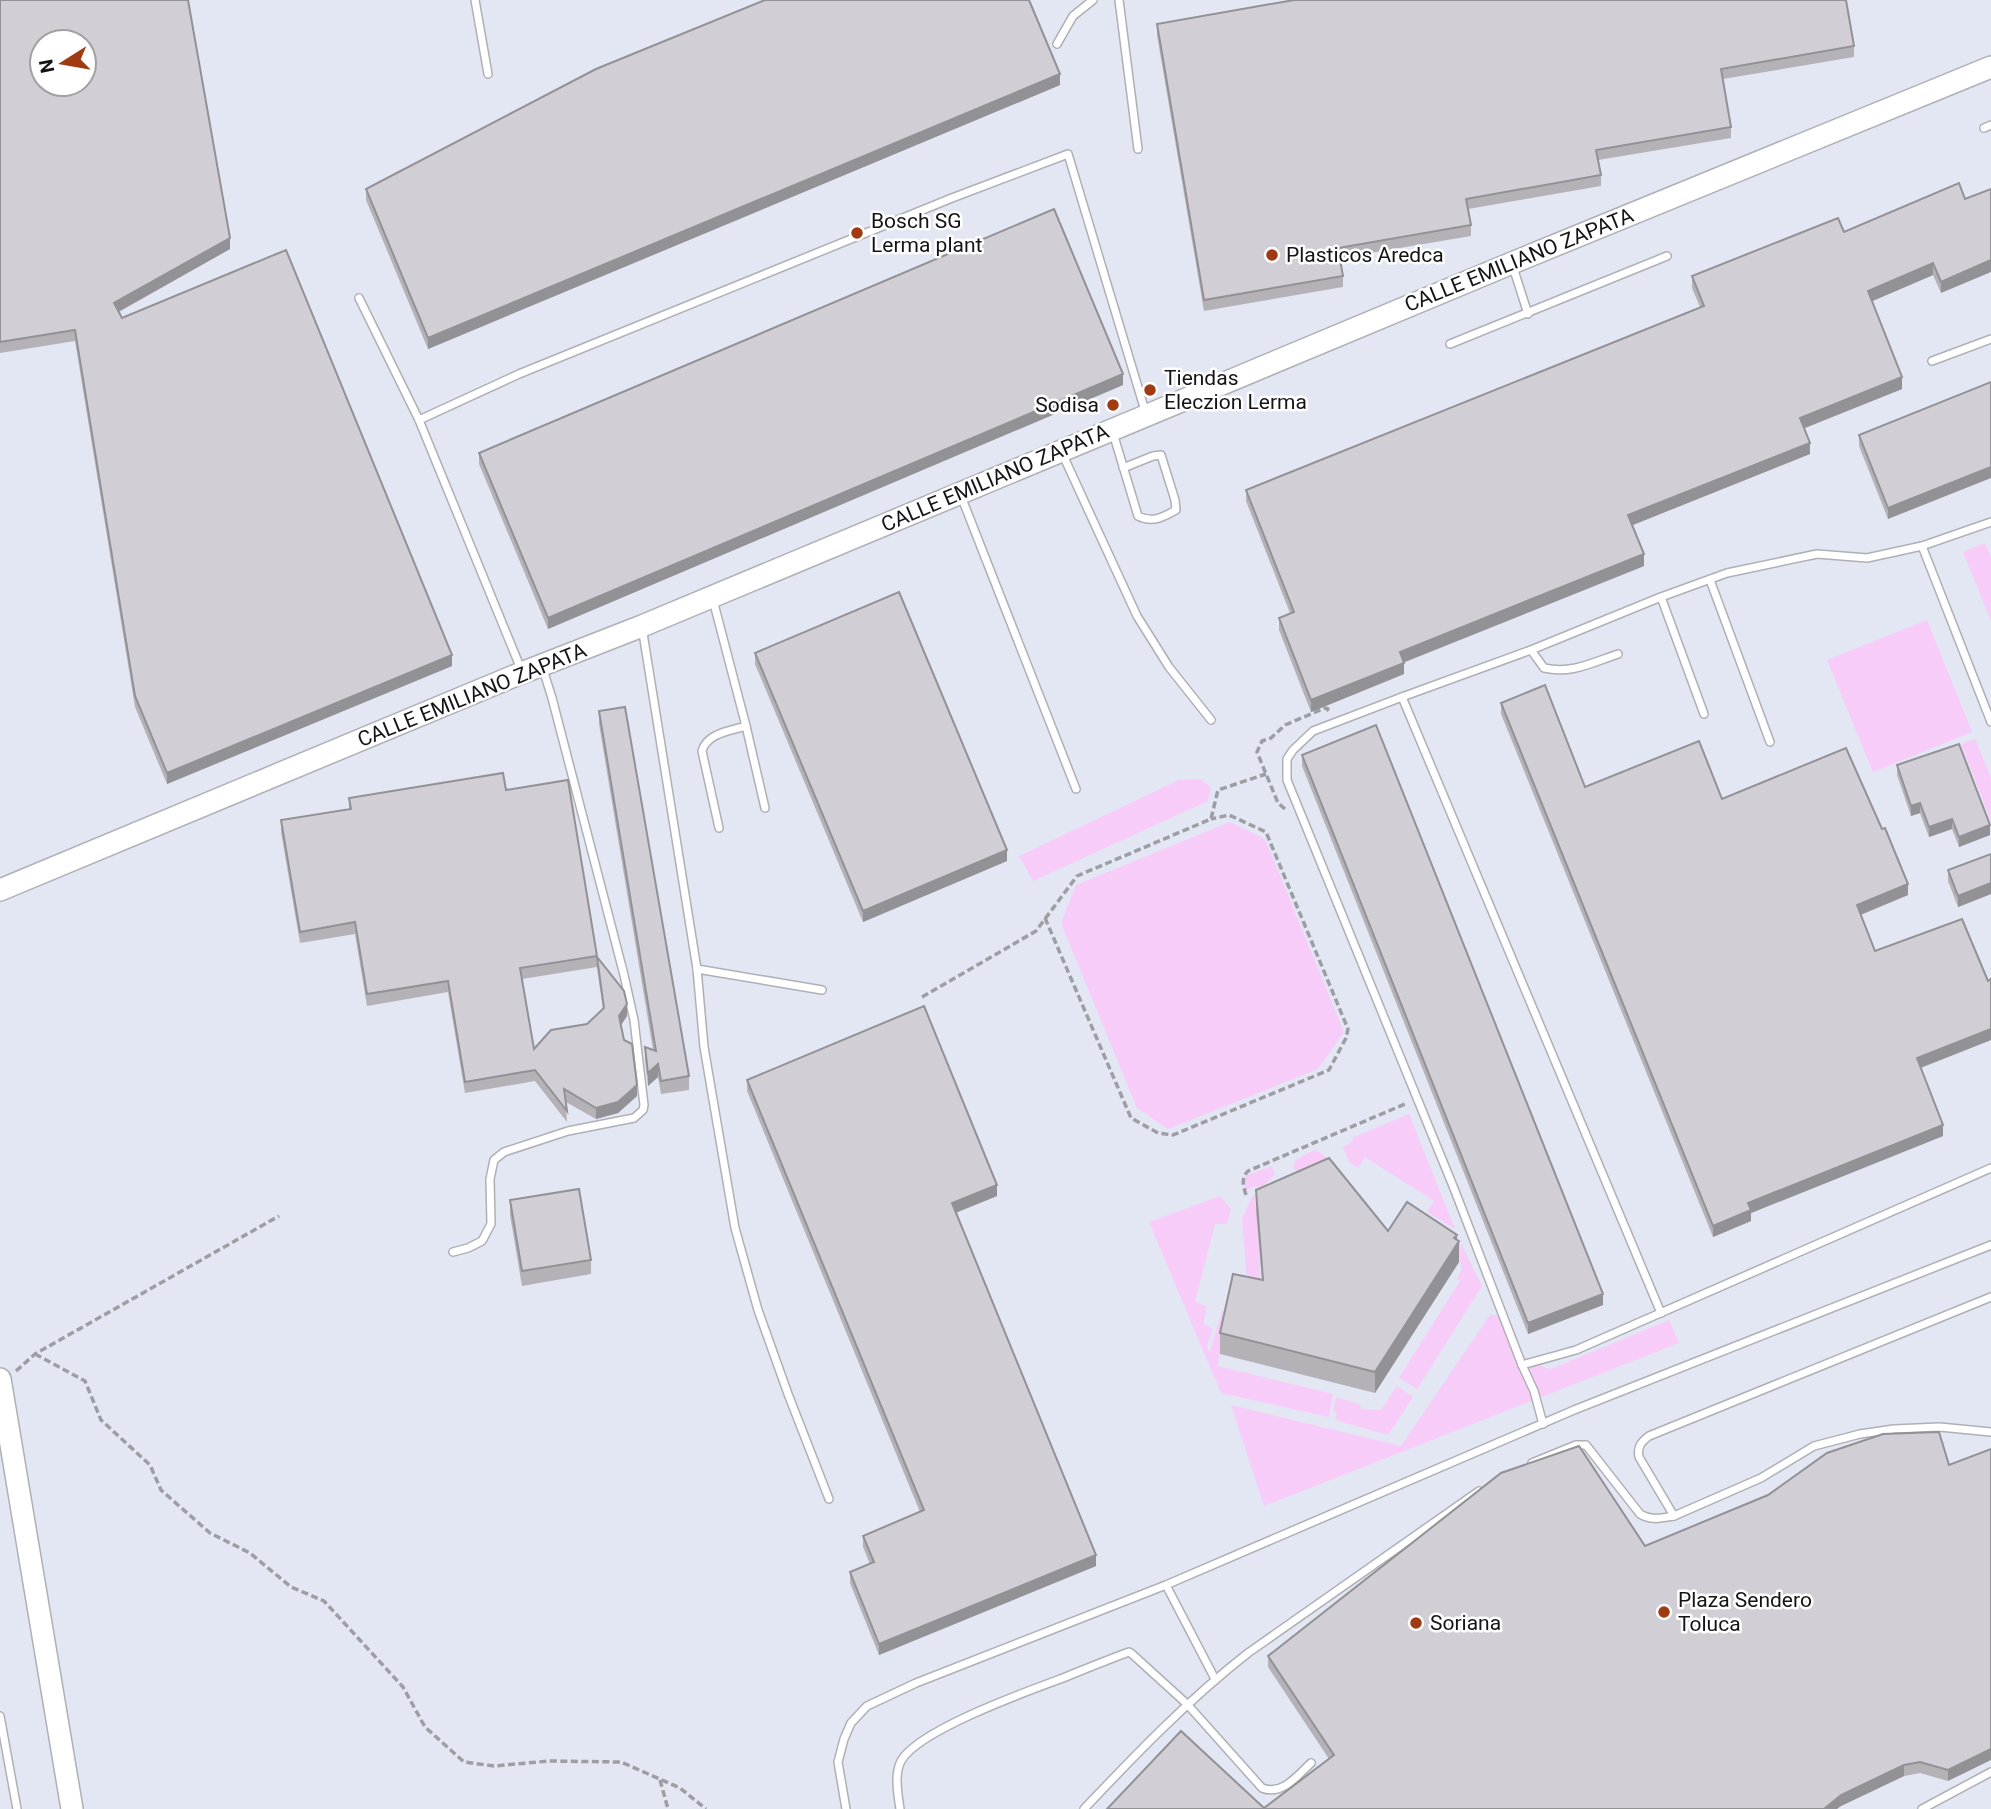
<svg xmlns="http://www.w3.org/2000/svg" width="1991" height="1809" font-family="Roboto,sans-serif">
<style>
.built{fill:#e3e6f3;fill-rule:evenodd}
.green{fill:#f8ccf9}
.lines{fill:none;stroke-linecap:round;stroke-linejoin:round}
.lane-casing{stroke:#afb0b6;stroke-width:10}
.secondary-casing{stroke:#afb0b6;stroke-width:24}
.path{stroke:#9d9ea3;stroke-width:3.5;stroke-dasharray:7 3.5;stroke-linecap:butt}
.lane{stroke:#fff;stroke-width:7}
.secondary{stroke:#fff;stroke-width:21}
.wall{fill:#b4b2b7}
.shaded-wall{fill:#929195}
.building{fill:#d1cfd5;stroke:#929195;stroke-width:2;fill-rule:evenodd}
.poi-dot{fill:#a03a13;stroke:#fff;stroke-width:2.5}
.labels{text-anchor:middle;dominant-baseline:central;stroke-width:5;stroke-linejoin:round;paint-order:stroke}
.poi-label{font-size:21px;fill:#141417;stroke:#fff;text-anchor:start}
.street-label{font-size:21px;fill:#141417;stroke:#fff}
</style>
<rect width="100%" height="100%" fill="#f0f1f7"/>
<path class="built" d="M0 0H1991V1809H0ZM42 42H84V84H42Z"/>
<g class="green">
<polygon points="1985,543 1991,557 1991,621 1963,552"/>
<polygon points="1927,620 1972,732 1873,772 1827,660"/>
<polygon points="1975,739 1991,778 1991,821 1961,744"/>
<polygon points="1200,779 1211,787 1208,801 1033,881 1019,856 1179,780"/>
<polygon points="1230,822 1265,839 1344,1032 1318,1069 1168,1129 1137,1108 1061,923 1076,885"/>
<polygon points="1409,1114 1455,1229 1427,1212 1434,1201 1365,1157 1358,1168 1350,1163 1343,1147 1351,1143 1354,1137"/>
<path d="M1313 1150 1320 1152 1327 1159C1317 1168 1305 1177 1293 1168L1296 1160Z"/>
<polygon points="1272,1166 1275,1174 1264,1186 1252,1187 1246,1191 1244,1183 1245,1176"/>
<polygon points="1253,1195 1263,1197 1257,1212 1261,1289 1248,1293 1242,1219"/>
<polygon points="1220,1196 1231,1209 1227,1224 1215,1224 1195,1301 1207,1307 1203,1323 1213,1329 1207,1345 1209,1354 1222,1311 1230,1306 1217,1366 1333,1394 1329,1417 1221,1393 1149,1222"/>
<polygon points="1443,1228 1457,1236 1482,1286 1417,1389 1399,1378 1460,1281 1457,1278 1462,1270 1459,1256"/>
<path d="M1490 1315H1499C1510 1342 1520 1361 1551 1369L1669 1320 1679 1343 1264 1506 1231 1405 1401 1446Z"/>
<polygon points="1397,1386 1413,1397 1388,1435 1335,1420 1337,1413 1333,1411 1336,1397 1360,1404 1361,1409 1381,1410"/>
</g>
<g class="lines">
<defs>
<g id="lane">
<polyline points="475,0 488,74"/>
<polyline points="1119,0 1138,149"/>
<polyline points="1057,44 1073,16 1093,0"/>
<polyline points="1984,128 1991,125"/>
<polyline points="1513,267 1528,314"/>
<polyline points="359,298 419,420 521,669"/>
<polyline points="1450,344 1667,256"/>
<polyline points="1932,361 1991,339"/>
<polyline points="419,420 519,374 952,198 1068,154 1146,414"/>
<path d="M1113 433 1138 516C1152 523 1162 518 1176 510L1175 500 1161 455 1153 456 1123 468"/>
<polyline points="1062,453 1137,616 1169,667 1211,720"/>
<polyline points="961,496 1076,789"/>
<polyline points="1991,522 1922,546 1867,558 1817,554 1727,573 1661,597 1531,650 1402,697 1313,731 1293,750 1287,759 1287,780 1455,1191 1522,1365 1576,1350 1991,1168"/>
<polyline points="1922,546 1991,722"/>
<polyline points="1710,580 1770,742"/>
<polyline points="1661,597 1704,714"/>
<polyline points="713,600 746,726"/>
<polyline points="642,627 697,969 704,1047 735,1228 758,1310 788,1394 829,1499"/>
<path d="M1531 650 1544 668C1572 674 1591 663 1618 654"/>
<polyline points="1402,697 1661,1313"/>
<path d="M719 828 702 751C707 733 730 731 746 726L765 808"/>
<polyline points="697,969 822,990"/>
<polyline points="453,1252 468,1248 482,1241 491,1224 490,1179 494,1160 504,1152 568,1131 634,1118 643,1110 644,1105 634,1020 624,975 552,698 542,666"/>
<polyline points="1522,1365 1534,1391 1543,1424"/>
<path d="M1532 1463 1576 1445H1586L1640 1514C1651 1521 1662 1518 1674 1516L1761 1478 1814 1446 1860 1434 1894 1429 1940 1427 1991 1432"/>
<path d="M1674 1516 1639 1457C1637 1447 1641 1442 1649 1436L1991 1297"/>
<polyline points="1166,1585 1215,1679"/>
<polyline points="0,1716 17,1809"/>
<polyline points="846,1809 838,1762 844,1739 851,1723 867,1706 916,1683 1166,1585 1574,1410 1991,1245"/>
<path d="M900 1809C898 1795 894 1774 901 1761 918 1730 1028 1691 1063 1678 1085 1669 1107 1660 1129 1652L1132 1654 1187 1704 1262 1788C1282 1796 1297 1776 1311 1763"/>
<path d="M1084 1809C1136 1754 1188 1700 1248 1653L1479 1491"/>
<polyline points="1922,1809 1991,1772"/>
</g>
<g id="secondary">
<polyline points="0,890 514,676 642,626 1512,263 1991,67"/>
<polyline points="0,1379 72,1809"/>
</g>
</defs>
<use href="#lane" class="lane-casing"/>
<use href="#secondary" class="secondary-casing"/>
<g class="path">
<polyline points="1285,809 1278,803 1257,752 1262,741 1271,738 1285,725 1325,708 1328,709 1325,712"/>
<polyline points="1045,918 1131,1118 1158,1133 1173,1135 1329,1070 1346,1038 1348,1029 1266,832 1229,815 1211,819"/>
<polyline points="922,997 1036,931 1077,876 1211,819 1218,790 1266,774"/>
<path d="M1246 1195C1243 1185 1241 1178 1248 1171L1405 1104"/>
<polyline points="35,1354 85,1381 101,1420 150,1465 161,1490 210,1533 250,1553 291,1587 324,1601 403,1687 425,1727 464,1762 494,1766 549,1761 621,1762 680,1788 706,1809"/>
<polyline points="16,1371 35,1354 279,1216"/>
<polyline points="660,1780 668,1809"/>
</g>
<use href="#lane" class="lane"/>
<use href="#secondary" class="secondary"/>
</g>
<g class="wall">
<polygon points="0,0 230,249 119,312 122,318 452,666 167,784 135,707 75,341 0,353"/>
<polygon points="1157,24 1854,46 1854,57 1723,79 1731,127 1731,138 1598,160 1601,175 1601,186 1468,209 1471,225 1471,236 1340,258 1343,276 1343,287 1204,311 1157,35"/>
<polygon points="1060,85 428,349 366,200 366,189"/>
<polygon points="1959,183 1941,293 1933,275 1872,301 1902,389 1804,428 1810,454 1632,525 1644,566 1404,662 1404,674 1311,712 1279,630 1279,618 1290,613 1246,501 1246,490 1700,307 1692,288 1692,276 1844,232"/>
<polygon points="1991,382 1888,519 1859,446 1859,435"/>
<polygon points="1123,385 548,629 479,464 479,453"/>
<polygon points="755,653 1007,861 863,922 755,664"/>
<polygon points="1501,703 1585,787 1722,799 1908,895 1861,915 1875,951 1991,1040 1921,1068 1943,1136 1751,1213 1751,1221 1713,1237 1501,714"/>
<polygon points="599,711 689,1076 689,1090 661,1094 658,1077 648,1086 645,1060 645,1047 653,1050 599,724"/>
<polygon points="1302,755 1603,1305 1528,1334 1302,766"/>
<polygon points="1897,765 1990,835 1959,847 1952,829 1929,837 1920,813 1911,816 1897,775"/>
<polygon points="506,790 597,956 597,967 522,979 534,1049 587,1024 603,1009 597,968 597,957 627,1016 621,1025 637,1096 618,1113 596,1119 566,1102 567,1122 535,1081 465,1093 448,992 367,1006 355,934 300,943 281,832 281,820 349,809 349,798"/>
<polygon points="1991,854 1991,894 1958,907 1948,881 1948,870"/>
<polygon points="747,1080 997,1196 956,1213 1096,1566 879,1655 850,1583 850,1572 870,1564 863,1547 863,1536 920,1512 747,1091"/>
<polygon points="1256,1190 1388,1231 1457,1239 1459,1262 1375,1393 1220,1354 1220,1333 1262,1279 1256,1211"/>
<polygon points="510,1200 591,1260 591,1274 522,1286 510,1215"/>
<polygon points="1949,1465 1948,1781 1920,1773 1904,1776 1841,1806 1264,1808 1329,1759 1268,1667 1268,1656 1645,1546"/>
</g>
<g class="shaded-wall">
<polygon points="1060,74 1060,85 428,349 428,338"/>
<polygon points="230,238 230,249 114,314 114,303"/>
<polygon points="1991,260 1991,272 1941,293 1941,282"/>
<polygon points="1933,263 1933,275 1868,303 1868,291"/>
<polygon points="1123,374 1123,385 548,629 548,618"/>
<polygon points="1902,377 1902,389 1800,430 1800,418"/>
<polygon points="1810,443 1810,454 1628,527 1628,515"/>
<polygon points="1991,467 1991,478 1888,519 1888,508"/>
<polygon points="1644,554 1644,566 1400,664 1400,652"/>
<polygon points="452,655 452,666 167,784 167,773"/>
<polygon points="1404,663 1404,674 1311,712 1311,700"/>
<polygon points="1920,803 1920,813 1911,816 1911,806"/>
<polygon points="1952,819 1952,829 1929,837 1929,827"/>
<polygon points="1990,825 1990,835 1959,847 1959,837"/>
<polygon points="1007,850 1007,861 863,922 863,911"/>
<polygon points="1991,883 1991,894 1958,907 1958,896"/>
<polygon points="1908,884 1908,895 1857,916 1857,905"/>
<polygon points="627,1004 627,1016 619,1028 619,1016"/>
<polygon points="1991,1029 1991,1040 1917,1069 1917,1058"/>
<polygon points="658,1064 658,1077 648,1086 648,1073"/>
<polygon points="637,1085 637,1096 618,1113 596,1119 596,1108"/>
<polygon points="1943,1125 1943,1136 1751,1213 1751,1221 1713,1237 1713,1226 1748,1203"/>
<polygon points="997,1185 997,1196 952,1214 952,1203"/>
<polygon points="1457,1235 1457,1244 1459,1241 1459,1262 1375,1393 1375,1372"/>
<polygon points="1603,1294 1603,1305 1528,1334 1528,1323"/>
<polygon points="1096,1555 1096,1566 879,1655 879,1644"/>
<polygon points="1991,1749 1991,1760 1948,1781 1948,1770"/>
<polygon points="1904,1765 1904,1776 1841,1806 1837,1809 1824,1809 1841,1795"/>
</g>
<g class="building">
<path d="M0 0H188L230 238 114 303 122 318 286 250 452 655 167 773 135 696 75 330 0 342ZM42 42H84V84H42Z"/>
<polygon points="765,0 1029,0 1060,74 428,338 366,189 596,69"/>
<polygon points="1294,0 1846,0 1854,46 1721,69 1731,127 1596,150 1601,175 1466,199 1471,225 1338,248 1343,276 1204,300 1157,24"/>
<polygon points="1959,183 1965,199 1991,189 1991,260 1941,282 1933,263 1868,291 1902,377 1800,418 1810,443 1628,515 1644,554 1400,652 1404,663 1311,700 1279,618 1294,612 1246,490 1704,306 1692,276 1838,218 1844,232"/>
<polygon points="1054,209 1123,374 548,618 479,453"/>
<polygon points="1991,382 1991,467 1888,508 1859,435"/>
<polygon points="899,592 1007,850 863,911 755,653"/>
<polygon points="1545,685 1585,787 1699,741 1722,799 1846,748 1882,829 1885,828 1908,884 1857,905 1875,951 1962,919 1988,981 1991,979 1991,1029 1917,1058 1943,1125 1748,1203 1751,1210 1713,1226 1501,703"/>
<polygon points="625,707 689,1076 661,1081 658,1064 648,1073 645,1047 656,1051 599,711"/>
<polygon points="1376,725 1603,1294 1528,1323 1302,755"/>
<polygon points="1959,744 1990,825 1959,837 1952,819 1929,827 1920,803 1911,806 1897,765"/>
<polygon points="503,773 506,790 568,780 597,956 520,968 534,1049 551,1030 587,1024 604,1008 597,957 624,991 627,1004 619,1016 624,1040 632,1044 637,1085 618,1102 596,1108 564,1089 567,1111 535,1070 465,1082 448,981 367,994 355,922 300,932 281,820 351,809 349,798"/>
<polygon points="1991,854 1991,883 1958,896 1948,870"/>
<polygon points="924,1006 997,1185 952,1203 1096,1555 879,1644 850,1572 874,1562 863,1536 924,1510 747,1080"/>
<polygon points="1329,1158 1388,1231 1407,1202 1457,1235 1454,1238 1459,1241 1375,1372 1220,1333 1233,1274 1263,1280 1256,1190"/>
<polygon points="579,1189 591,1260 522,1271 510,1200"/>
<polygon points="1939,1432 1949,1465 1991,1449 1991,1749 1948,1770 1920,1762 1904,1765 1841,1795 1824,1809 1107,1809 1181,1731 1264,1808 1334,1755 1268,1656 1501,1473 1579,1446 1645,1546 1768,1495 1827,1453 1883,1434"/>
</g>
<g class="poi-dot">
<circle cx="857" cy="233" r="7"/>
<circle cx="1272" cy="255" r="7"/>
<circle cx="1150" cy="390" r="7"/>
<circle cx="1113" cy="405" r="7"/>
<circle cx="1664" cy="1612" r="7"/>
<circle cx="1416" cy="1623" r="7"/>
</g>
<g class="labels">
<g class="poi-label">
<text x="871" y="221">Bosch SG<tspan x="871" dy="24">Lerma plant</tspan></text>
<text x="1286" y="255">Plasticos Aredca</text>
<text x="1164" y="378">Tiendas<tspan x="1164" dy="24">Eleczion Lerma</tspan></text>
<text x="1099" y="405" text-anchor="end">Sodisa</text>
<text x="1678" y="1600">Plaza Sendero<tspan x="1678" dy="24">Toluca</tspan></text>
<text x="1430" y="1623">Soriana</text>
</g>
<g class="street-label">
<text transform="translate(1519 260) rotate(-22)">CALLE EMILIANO ZAPATA</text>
<text transform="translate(995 478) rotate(-23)">CALLE EMILIANO ZAPATA</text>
<text transform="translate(472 695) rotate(-22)">CALLE EMILIANO ZAPATA</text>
</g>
</g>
<g transform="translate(63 63) rotate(259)"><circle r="33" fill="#ffffff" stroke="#a1a1a2" stroke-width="2"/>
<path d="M0-5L12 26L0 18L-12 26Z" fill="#a03a13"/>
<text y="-10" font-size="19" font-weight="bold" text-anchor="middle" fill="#141417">N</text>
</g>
</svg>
